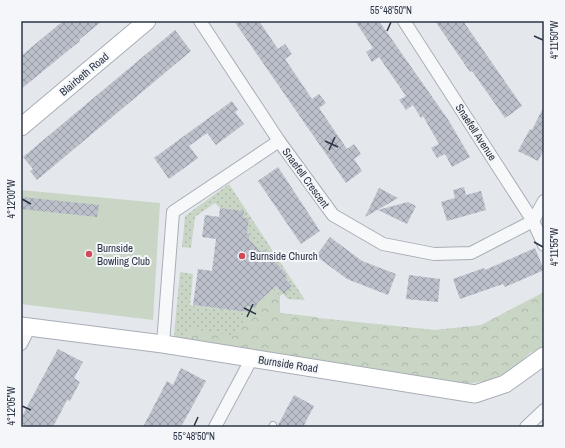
<svg xmlns="http://www.w3.org/2000/svg" width="565" height="448" font-family="'Archivo Narrow',sans-serif">
<style>
.grass{fill:url(#grass-dots)}
.forest{fill:url(#forest-crowns)}
.pitch{fill:#c9d6c5}
.building{fill:url(#building-cross-hatch)}
.lines{fill:none;stroke-linecap:round;stroke-linejoin:round}
.lane-casing{stroke:#a9aeb7;stroke-width:8}
.street-casing{stroke:#a9aeb7;stroke-width:14}
.secondary-casing{stroke:#a9aeb7;stroke-width:19}
.lane{stroke:#f7f8fa;stroke-width:6}
.street{stroke:#f7f8fa;stroke-width:12}
.secondary{stroke:#fff;stroke-width:17}
.ticks{fill:none;stroke:#2b3445;stroke-width:1.5}
.poi-dot{fill:#d1495b;stroke:#f4f6f9;stroke-width:1.5}
.labels{text-anchor:middle;dominant-baseline:central;stroke-width:4;stroke-linejoin:round;paint-order:stroke}
.street-label{font-size:11px;fill:#2b3445;stroke:#f4f6f9}
.poi-label{font-size:11px;fill:#2b3445;stroke:#f4f6f9;text-anchor:start}
.neatline{fill:none;stroke:#2b3445;stroke-width:1.5}
.ticks-label{font-size:10px;text-anchor:middle;fill:#2b3445}
</style>
<defs>
<pattern id="grass-dots" width="8" height="8" patternUnits="userSpaceOnUse"><rect width="8" height="8" fill="#c9d6c5"/><path d="M2 2h.1M6 6h.1" fill="none" stroke="#adb8ab" stroke-width="1.8" stroke-linecap="round"/></pattern>
<pattern id="forest-crowns" width="20" height="18" patternUnits="userSpaceOnUse"><rect width="20" height="18" fill="#c9d6c5"/><path d="M2 6a3 3 0 1 1 6 0M12 15a3 3 0 1 1 6 0" fill="none" stroke="#adb8ab"/></pattern>
<pattern id="building-cross-hatch" width="8" height="8" patternUnits="userSpaceOnUse"><rect width="8" height="8" fill="#bbc0ca"/><path d="M0 0l8 8M0 8l8-8" fill="none" stroke="#989da6"/></pattern>
</defs>
<rect width="100%" height="100%" fill="#e4e7ec"/>
<polygon class="grass" points="229,184 305,300 288,299 283,294 280,296 280,313 317,317 348,364 180,341 175,338 174,335 180,272 193,274 190,305 246,312 247,306 256,307 257,303 276,286 284,293 292,286 285,278 287,275 264,249 261,252 249,239 250,234 247,233 248,218 243,218 243,211 220,208 215,203 195,217 191,248 182,247 185,216"/>
<polygon class="forest" points="273,289 280,296 280,314 435,330 481,325 544,292 544,347 530,353 510,372 486,381 466,384 348,364 186,341 187,335 193,329 236,336 242,326 247,306 256,307 257,303"/>
<polygon class="pitch" points="21,190 160,203 153,320 21,304"/>
<g class="building">
<polygon points="63,21 102,21 79,40 80,41 21,89 21,56"/>
<polygon points="234,21 259,21 278,49 285,44 292,54 285,59 312,99 319,94 326,103 319,108 347,149 354,144 361,154 354,159 362,171 346,183"/>
<polygon points="355,21 379,21 449,121 470,157 452,167 445,154 437,158 431,148 439,144 423,116 421,118 413,105 406,110 399,100 406,96 379,57 372,62 366,52 373,48"/>
<polygon points="435,21 463,21 522,106 505,118 472,71 470,72"/>
<polygon points="175,30 191,51 37,180 30,171 33,169 23,157"/>
<polygon points="232,101 238,110 235,112 244,124 216,145 207,133 189,146 198,158 169,179 154,158"/>
<polygon points="544,106 544,149 538,161 518,151 530,129 532,130"/>
<polygon points="278,167 320,231 301,244 258,181"/>
<polygon points="464,187 466,195 481,191 486,210 447,221 441,202 455,198 453,190"/>
<polygon points="379,188 398,198 365,217"/>
<polygon points="22,197 99,205 97,217 21,209"/>
<polygon points="408,202 416,206 407,224 378,210"/>
<polygon points="220,208 244,211 243,218 249,218 247,233 250,234 249,239 261,252 264,249 287,275 285,278 292,286 284,294 276,286 257,303 256,308 247,306 246,312 193,305 198,269 212,271 216,239 202,237 205,215 219,217"/>
<polygon points="330,237 362,261 396,274 388,295 347,279 316,256"/>
<polygon points="535,248 544,270 505,287 503,284 460,299 453,279 484,268 485,270"/>
<polygon points="409,275 440,279 438,302 406,299"/>
<polygon points="58,349 83,362 74,378 80,382 70,401 67,400 53,427 28,427 21,423 21,418"/>
<polygon points="181,368 206,381 181,427 143,427 167,381 173,385"/>
<polygon points="294,395 314,406 303,427 277,427"/>
</g>
<g class="lines">
<defs>
<polyline id="lane" points="272,427 273,425"/>
<g id="street">
<polyline points="200,21 279,141 333,215 383,244 434,254 471,253 533,221 544,201"/>
<polyline points="404,21 533,221 544,245"/>
<polyline points="21,344 29,328"/>
<polyline points="163,344 173,212 279,141"/>
<polyline points="215,427 252,358"/>
<polyline points="526,427 544,410"/>
</g>
<g id="secondary">
<polyline points="21,127 147,21"/>
<polyline points="21,326 163,344 475,394 505,384 544,356"/>
</g>
</defs>
<use href="#lane" class="lane-casing"/>
<use href="#street" class="street-casing"/>
<use href="#secondary" class="secondary-casing"/>
<use href="#lane" class="lane"/>
<use href="#street" class="street"/>
<use href="#secondary" class="secondary"/>
</g>
<path class="ticks" d="M387 31 391 22M534 36 543 40M325 141 338 147M329 150 335 137M22 199 31 204M534 242 543 247M244 308 256 314M247 317 253 304M22 406 31 410M194 426 198 417"/>
<g class="poi-dot">
<circle cx="89" cy="254" r="4"/>
<circle cx="242" cy="256" r="4"/>
</g>
<g class="labels">
<g class="street-label">
<text transform="translate(84 74) rotate(-40)">Blairbeth Road</text>
<text transform="translate(476 132) rotate(57)">Snaefell Avenue</text>
<text transform="translate(306 178) rotate(54)">Snaefell Crescent</text>
<text transform="translate(288 364) rotate(9)">Burnside Road</text>
</g>
<g class="poi-label">
<text x="97" y="248">Burnside<tspan x="97" dy="13">Bowling Club</tspan></text>
<text x="250" y="256">Burnside Church</text>
</g>
</g>
<rect width="565" height="448" fill="none" stroke="#f4f6f9" stroke-width="44"/>
<rect x="22" y="22" width="521" height="404" class="neatline"/>
<g class="ticks-label">
<text x="391" y="14">55°48'50"N</text>
<text transform="translate(554 40) rotate(-90)" y="4">4°11'50"W</text>
<text transform="translate(11 199) rotate(-90)" y="4">4°12'00"W</text>
<text transform="translate(554 247) rotate(-90)" y="4">4°11'55"W</text>
<text transform="translate(11 406) rotate(-90)" y="4">4°12'05"W</text>
<text x="194" y="440">55°48'50"N</text>
</g>
</svg>
